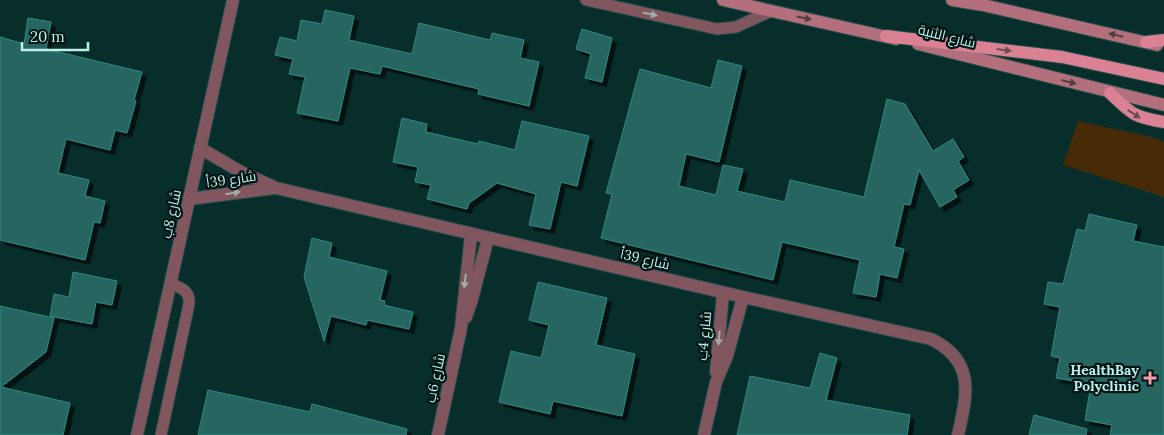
<svg xmlns="http://www.w3.org/2000/svg" width="1164" height="435" font-family="Lora,Cairo,serif">
<style>
.green{fill:#472b08}
.building{fill:#266560;stroke:#2d8a82;filter:url(#shadow)}
.lines{fill:none;stroke-linecap:round;stroke-linejoin:round}
.lane-casing{stroke:#244d4a;stroke-width:13}
.street-casing{stroke:#244d4a;stroke-width:14}
.secondary-casing{stroke:#244d4a;stroke-width:14}
.primary-casing{stroke:#244d4a;stroke-width:14}
.lane{stroke:#81565e;stroke-width:11}
.street{stroke:#81565e;stroke-width:12}
.secondary{stroke:#b36f7c;stroke-width:12}
.primary{stroke:#da8293;stroke-width:12}
.oneway{fill:#a1abac}
.oneway2{fill:#513d42}
.oneway3{fill:#6d4c53}
.poi-dot{fill:#f39aab;stroke:#001513;stroke-width:2}
.labels{text-anchor:middle;dominant-baseline:central;stroke-width:4.5;stroke-linejoin:round;paint-order:stroke}
.street-label{font-size:14px;fill:#bcf1eb;stroke:#001513}
.poi-label{font-size:14px;font-weight:bold;fill:#bcf1eb;stroke:#001513;text-anchor:end}
</style>
<defs>
<filter id="shadow"><feDropShadow dx="4.5" dy="4.5" stdDeviation="0" flood-color="#0009"/></filter>
</defs>
<rect width="100%" height="100%" fill="#072e2b"/>
<polygon class="green" points="1078,121 1152,137 1164,142 1164,197 1063,165"/>
<g class="building">
<polygon points="325,10 354,16 349,40 412,54 419,23 490,40 492,33 524,40 520,58 539,62 529,106 478,94 479,89 382,66 380,74 350,68 338,121 297,113 305,77 289,74 293,59 275,55 280,37 297,41 301,20 322,24"/>
<polygon points="28,18 51,22 46,49 142,72 134,100 136,101 127,133 115,130 110,150 66,139 58,173 89,180 85,196 105,201 100,223 94,222 85,260 0,240 0,37 24,44"/>
<polygon points="582,29 612,38 602,82 585,78 591,54 576,49"/>
<polygon points="718,60 742,66 719,162 686,154 679,186 716,195 723,165 743,169 737,191 785,202 790,180 864,197 887,99 905,104 933,151 953,139 964,157 958,161 969,180 953,190 957,197 940,207 919,170 910,205 904,204 894,247 904,249 897,278 880,274 876,297 853,293 860,260 782,242 773,280 601,238 612,194 606,193 640,69 711,88"/>
<polygon points="402,118 427,124 426,132 478,144 479,141 515,150 522,121 589,136 577,186 561,182 550,229 529,225 536,194 497,183 469,203 467,209 427,199 431,185 415,182 418,167 393,162"/>
<polygon points="1089,214 1137,225 1133,241 1164,247 1164,435 1110,435 1112,425 1085,420 1091,384 1056,378 1060,358 1051,356 1060,307 1044,304 1048,282 1063,284 1077,229 1085,231"/>
<polygon points="312,238 332,243 329,257 387,271 380,300 385,301 384,305 413,312 409,329 367,320 366,325 331,316 324,341 304,277"/>
<polygon points="73,272 117,281 112,305 96,302 92,324 50,316 54,294 69,297"/>
<polygon points="538,282 607,298 596,345 635,354 622,416 553,401 550,414 499,402 511,351 541,358 549,325 529,320"/>
<polygon points="0,306 54,318 46,352 1,387 70,403 63,435 0,435"/>
<polygon points="820,353 837,358 826,400 910,415 907,435 737,435 750,376 810,388"/>
<polygon points="208,390 310,412 312,404 407,429 406,435 198,435"/>
<polygon points="1034,415 1087,429 1086,435 1029,435"/>
</g>
<g class="lines">
<defs>
<g id="lane">
<polyline points="586,0 717,29 736,27 771,11"/>
<path d="M161 435 189 304C190 291 182 288 171 284"/>
</g>
<g id="street">
<path d="M200 148 241 172 276 188 743 297 931 339C976 361 967 395 958 435"/>
<polyline points="189,199 274,188"/>
<polyline points="466,317 472,299 488,238"/>
<polyline points="716,372 723,293"/>
<polyline points="137,435 233,0"/>
<polyline points="438,435 461,328 471,235"/>
<polyline points="704,435 716,382 727,356 743,297"/>
</g>
<g id="secondary">
<polyline points="723,0 896,39"/>
<polyline points="952,0 983,5 1157,45"/>
<polyline points="918,44 1164,105"/>
</g>
<g id="primary">
<polyline points="886,36 1062,57 1164,79"/>
<polyline points="1146,42 1164,40"/>
<path d="M1110 93C1132 114 1133 117 1164 122"/>
</g>
</defs>
<use href="#lane" class="lane-casing"/>
<use href="#street" class="street-casing"/>
<use href="#secondary" class="secondary-casing"/>
<use href="#primary" class="primary-casing"/>
<use href="#lane" class="lane"/>
<use href="#street" class="street"/>
<use href="#secondary" class="secondary"/>
<use href="#primary" class="primary"/>
</g>
<defs><path id="oneway-solid" d="M-6-.8H1V-3.2L6.5 0L1 3.2V.8H-6Z" transform="scale(1.25)"/></defs>
<g class="oneway">
<use href="#oneway-solid" transform="translate(650 14) rotate(12)"/>
<use href="#oneway-solid" transform="translate(233 193) rotate(-10)"/>
<use href="#oneway-solid" transform="translate(465 281) rotate(97)"/>
<use href="#oneway-solid" transform="translate(719 338) rotate(95)"/>
</g>
<g class="oneway2">
<use href="#oneway-solid" transform="translate(804 18) rotate(12)"/>
<use href="#oneway-solid" transform="translate(1116 35) rotate(-167)"/>
<use href="#oneway-solid" transform="translate(1069 82) rotate(14)"/>
</g>
<g class="oneway3">
<use href="#oneway-solid" transform="translate(1004 50) rotate(7)"/>
<use href="#oneway-solid" transform="translate(1134 114) rotate(33)"/>
</g>
<path class="poi-dot" d="M1147.5 370.5h5v5h5v5h-5v5h-5v-5h-5v-5h5z"/>
<g class="labels">
<g class="street-label">
<text transform="translate(947 36) rotate(14)">شارع الثنية</text>
<text transform="translate(231 179) rotate(-8)">شارع 39أ</text>
<text transform="translate(171 214) rotate(-78)">شارع 8ب</text>
<text transform="translate(645 259) rotate(13)">شارع 39أ</text>
<text transform="translate(704 336) rotate(-85)">شارع 4ب</text>
<text transform="translate(435 378) rotate(-78)">شارع 6ب</text>
</g>
<g class="poi-label">
<text x="1139" y="370">HealthBay<tspan x="1139" dy="16">Polyclinic</tspan></text>
</g>
</g>
<path d="M22 42v8h66v-8" fill="none" stroke="#bcf1eb" stroke-width="2.5"/>
<text x="30" y="42" font-size="15" fill="#bcf1eb" stroke="#001513" stroke-width="4" paint-order="stroke">20 m</text>
</svg>
